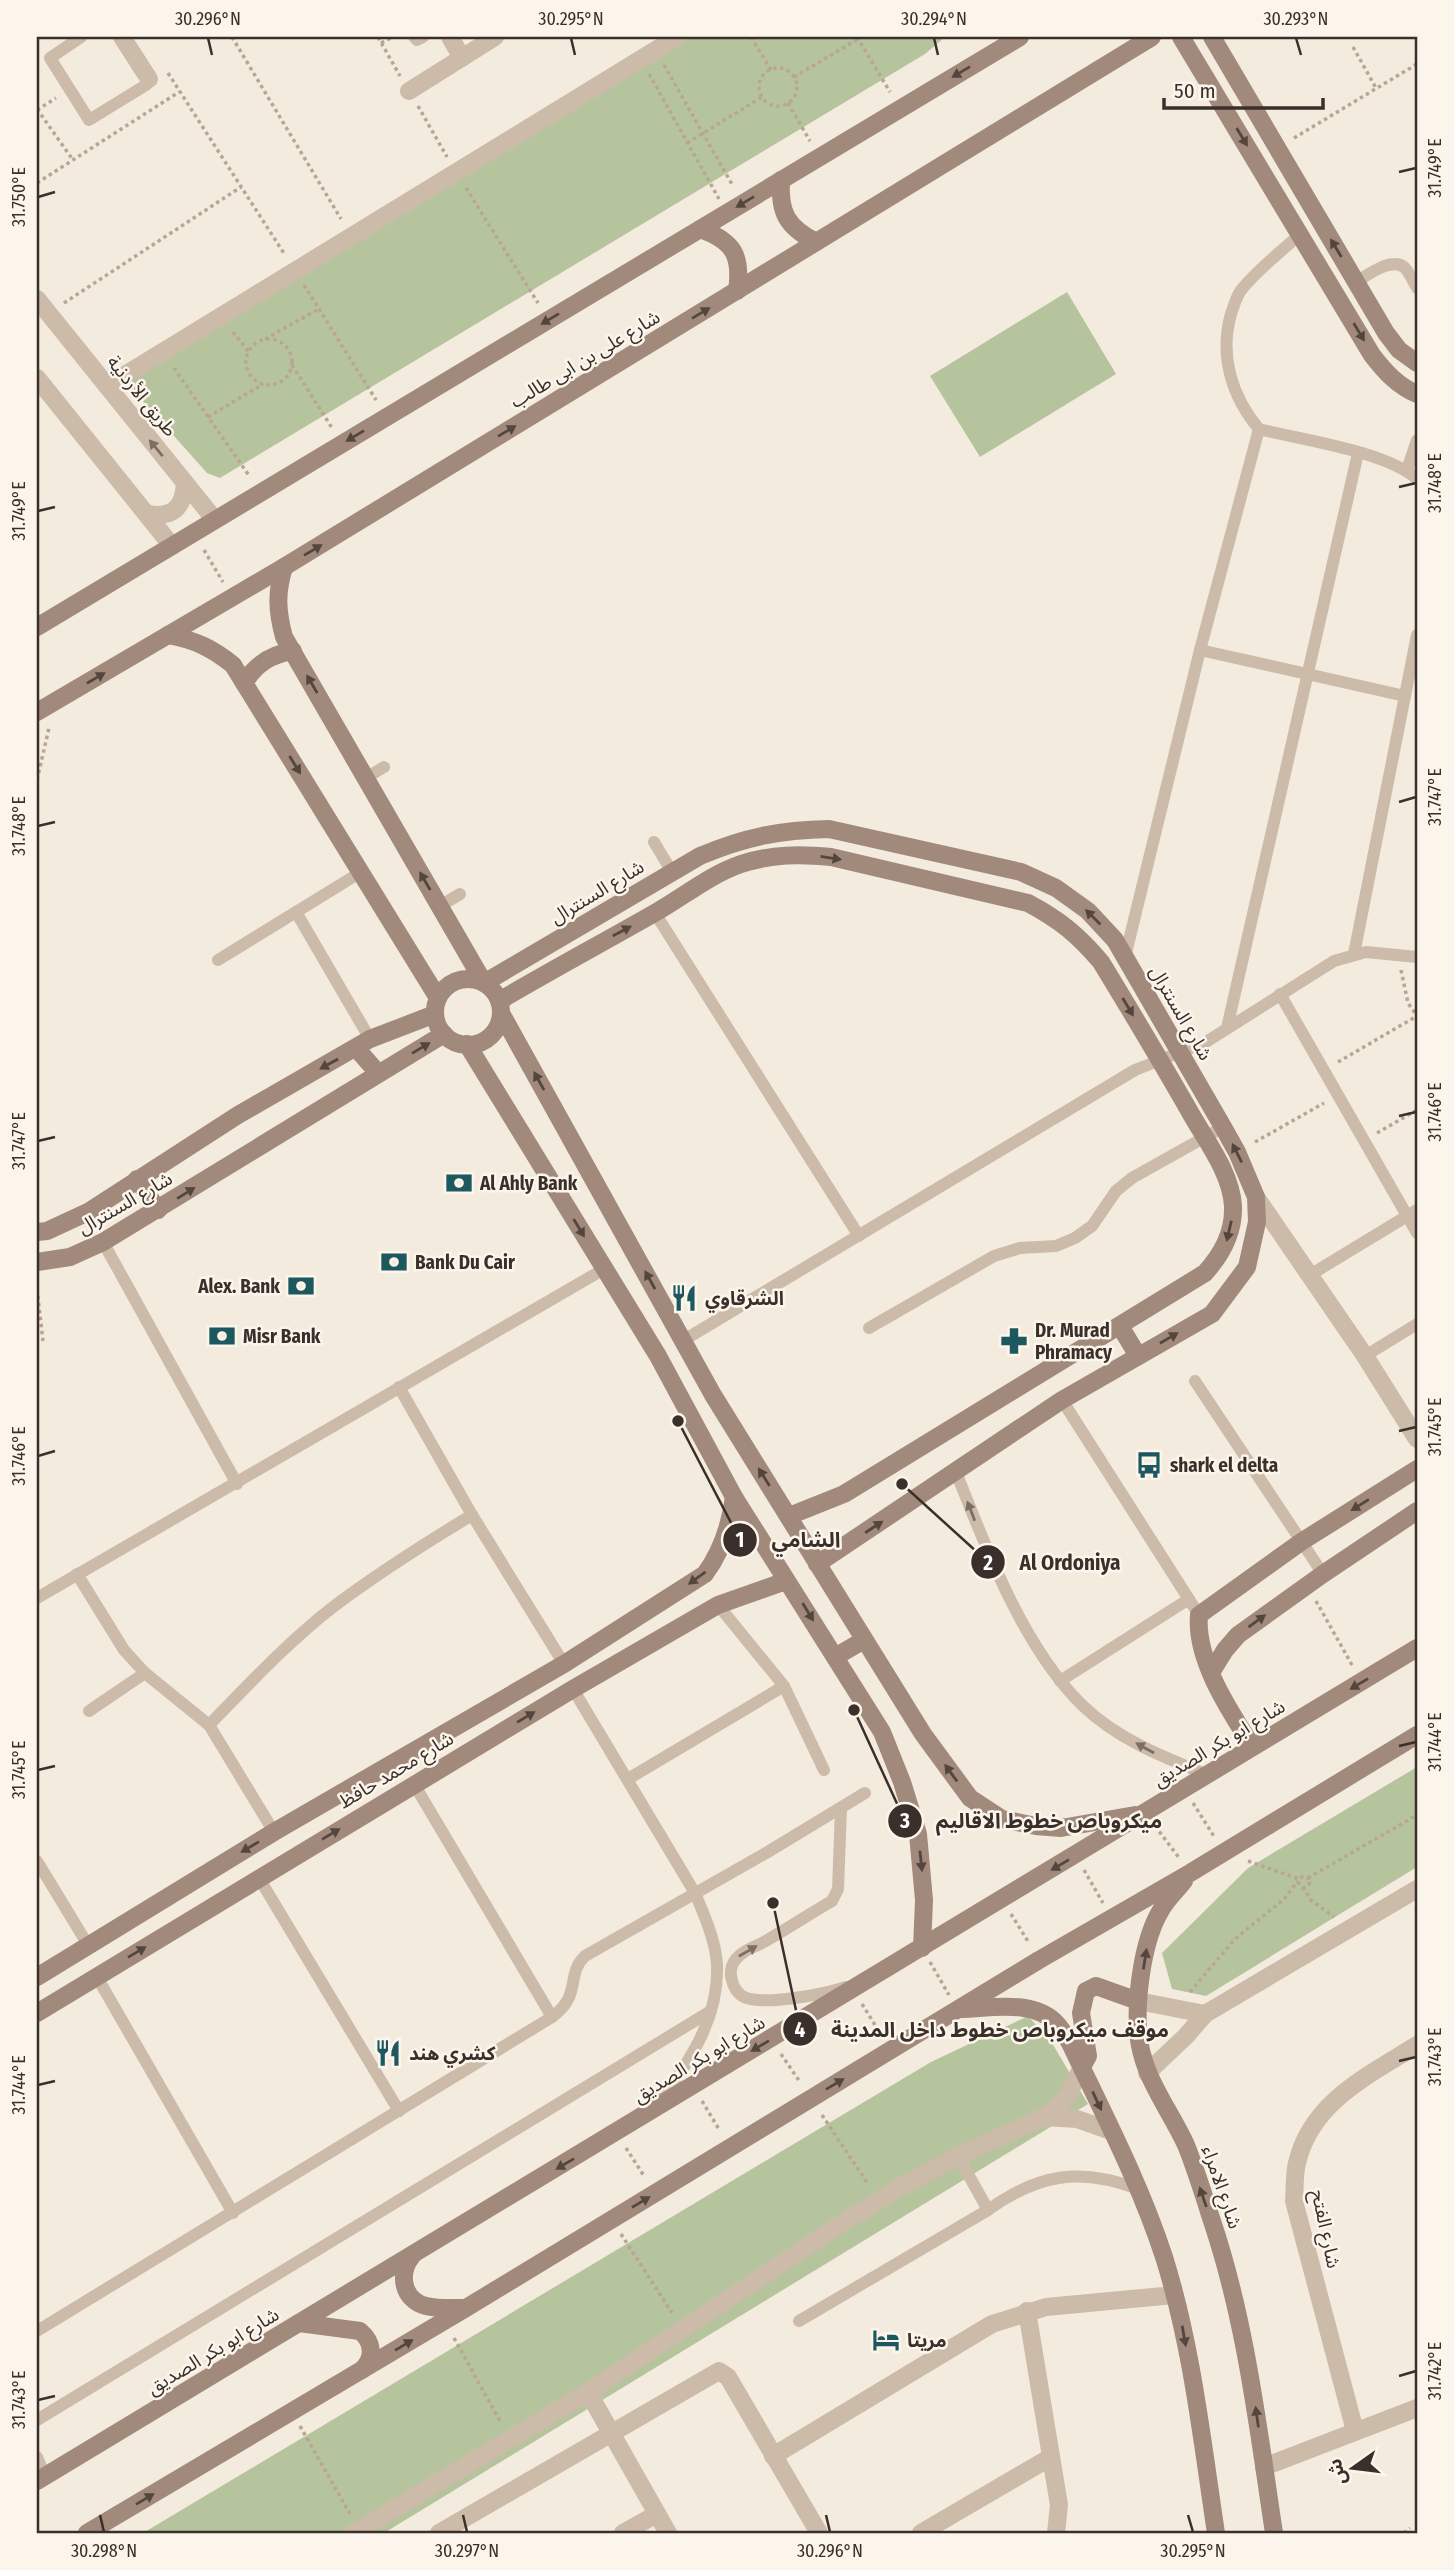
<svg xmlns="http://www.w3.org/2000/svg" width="1454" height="2570" font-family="'Fira Sans Condensed','Noto Sans Arabic',sans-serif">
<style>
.green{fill:#b6c49e}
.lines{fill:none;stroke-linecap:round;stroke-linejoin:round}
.path{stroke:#b9a594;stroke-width:3.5;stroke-dasharray:3.5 3.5;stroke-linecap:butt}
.lane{stroke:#cdbbaa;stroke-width:12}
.street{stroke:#cdbbaa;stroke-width:18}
.secondary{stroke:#a18a7b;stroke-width:18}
.oneway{fill:#54463e}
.oneway2{fill:#7c6e64}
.ticks{fill:none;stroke:#3a2f2a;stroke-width:2.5}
.labels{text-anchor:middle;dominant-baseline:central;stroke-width:5;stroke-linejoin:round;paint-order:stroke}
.street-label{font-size:19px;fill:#3a2f2a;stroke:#fbf5ec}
.poi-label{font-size:19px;font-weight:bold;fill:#3a2f2a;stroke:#fbf5ec;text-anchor:start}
.leader{fill:none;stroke:#3a2f2a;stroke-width:2.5}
.callout-dot{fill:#3a2f2a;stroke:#fbf5ec;stroke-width:2.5}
.mark-label{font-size:21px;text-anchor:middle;font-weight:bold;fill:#fff}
.callout-label{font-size:21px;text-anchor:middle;font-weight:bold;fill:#3a2f2a;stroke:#fbf5ec;stroke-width:5;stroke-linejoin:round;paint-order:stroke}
.neatline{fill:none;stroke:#3a2f2a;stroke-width:2.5}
.ticks-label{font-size:18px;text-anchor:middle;fill:#3a2f2a}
</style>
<rect width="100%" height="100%" fill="#f4ebdf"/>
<g class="green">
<polygon points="690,37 945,37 925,54 220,478 207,473 125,381"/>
<polygon points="1067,292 1116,374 980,457 930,376"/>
<polygon points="1417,1767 1417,1867 1206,1996 1172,1989 1162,1953 1248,1868"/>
<polygon points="1028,2016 1052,2043 1088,2104 384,2533 143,2533 931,2062"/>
</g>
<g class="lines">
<g class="path">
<polyline points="232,37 341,219"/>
<polyline points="378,37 400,76"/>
<polyline points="751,37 771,70"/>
<polyline points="857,37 890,92"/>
<polyline points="381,43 393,37"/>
<polyline points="1353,47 1376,88"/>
<polyline points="664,65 733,186"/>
<circle cx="778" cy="87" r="19"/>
<polyline points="168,73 285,255"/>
<polyline points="649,74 719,199"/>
<polyline points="794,77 858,39"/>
<polyline points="788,103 810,141"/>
<polyline points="418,106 447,157"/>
<polyline points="37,109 73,160"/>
<polyline points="37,110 56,98"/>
<polyline points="1294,138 1417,64"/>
<polyline points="687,143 762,97"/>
<polyline points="37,183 179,92"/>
<polyline points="466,188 538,303"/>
<polyline points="304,285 376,400"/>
<polyline points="64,303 241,187"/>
<polyline points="233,332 249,352"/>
<polyline points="265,339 319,309"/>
<circle cx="269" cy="362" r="23"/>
<polyline points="292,365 332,428"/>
<polyline points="174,368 250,477"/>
<polyline points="208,417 263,384"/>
<polyline points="204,550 223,582"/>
<polyline points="37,780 49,728"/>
<polyline points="1401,970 1408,1003 1417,1016"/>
<polyline points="1338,1062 1417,1016"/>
<polyline points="1377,1133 1417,1110"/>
<polyline points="1255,1142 1324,1103"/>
<polyline points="37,1289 43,1341"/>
<polyline points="1316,1601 1352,1665"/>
<polyline points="1193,1803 1215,1838"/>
<polyline points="1155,1826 1180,1859"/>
<polyline points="1248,1861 1299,1879"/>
<polyline points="1084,1870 1103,1903"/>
<circle cx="1304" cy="1882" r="5.5"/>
<polyline points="1308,1878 1417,1815"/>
<polyline points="1303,1887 1311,1900 1334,1917"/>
<polyline points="1011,1914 1029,1943"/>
<polyline points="930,1962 949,1995"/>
<polyline points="1190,1992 1235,1939 1284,1899 1298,1881"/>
<polyline points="862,2004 880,2033"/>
<polyline points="781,2054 800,2082"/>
<polyline points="702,2101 720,2131"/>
<polyline points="822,2115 868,2184"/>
<polyline points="626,2148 644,2176"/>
<polyline points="621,2234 672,2313"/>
<polyline points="454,2338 501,2423"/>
<polyline points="300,2426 350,2514"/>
<polyline points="1404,2533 1410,2528"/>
</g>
<g class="lane">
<polyline points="81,37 50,58 89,120 146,85 149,79"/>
<polyline points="414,37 417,40 423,37"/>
<path d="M1300 234C1281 252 1258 269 1242 289 1236 296 1234 306 1231 314 1219 356 1232 397 1259 429 1302 440 1385 451 1417 479"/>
<path d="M1356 282C1368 275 1392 256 1405 268 1410 273 1413 282 1417 288"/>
<polyline points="1407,470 1417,440"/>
<polyline points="1200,650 1405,696"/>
<polyline points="366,778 384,767"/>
<polyline points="654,842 672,872"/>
<polyline points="440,906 460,894"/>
<polyline points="296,912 370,1039"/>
<polyline points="655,913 859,1236"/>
<polyline points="1354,954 1417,635"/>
<polyline points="1125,957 1200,650 1259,429"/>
<polyline points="218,960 361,872"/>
<polyline points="1280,994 1417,1233"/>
<polyline points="1227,1028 1358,453"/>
<polyline points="103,1242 237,1484"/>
<polyline points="1310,1275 1417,1210"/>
<polyline points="869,1328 994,1256 1020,1248 1056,1246 1075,1238 1092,1226 1116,1191 1132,1178 1223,1127"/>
<polyline points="684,1340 1135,1070 1206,1042 1334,961 1366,952 1417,957"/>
<polyline points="1365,1356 1417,1324"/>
<polyline points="1195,1381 1323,1574"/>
<polyline points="399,1387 472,1515 564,1664"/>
<polyline points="1062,1400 1199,1615"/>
<path d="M956 1472C986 1548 1023 1647 1082 1705 1117 1739 1163 1757 1208 1775"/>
<polyline points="77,1574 124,1650 145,1673 209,1725 274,1832"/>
<polyline points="37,1598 604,1269"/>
<polyline points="718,1605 784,1686"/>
<polyline points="1060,1681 1189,1599"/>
<path d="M573 1689 695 1893C704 1915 716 1941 717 1965 719 2018 690 2061 660 2101"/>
<polyline points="89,1711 145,1673"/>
<path d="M209 1725C249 1684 288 1642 333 1607 378 1573 424 1544 472 1515"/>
<polyline points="628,1779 784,1686 824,1770"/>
<polyline points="414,1784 552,2017"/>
<path d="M841 1808 838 1889 832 1901C809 1914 786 1930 762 1943 754 1947 746 1949 739 1956 732 1962 729 1971 732 1980 733 1987 738 1994 744 1997 764 2006 825 1994 846 1987"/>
<polyline points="37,1861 88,1945"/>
<polyline points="259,1878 399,2111"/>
<polyline points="97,1977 233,2213"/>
<polyline points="958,2156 988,2210"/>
<path d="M799 2321 988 2210C1038 2174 1080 2167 1138 2189"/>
<path d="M37 2331 552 2017C583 1994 565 1975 585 1956L766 1853 865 1793"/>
<polyline points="37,2420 711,2011"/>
<polyline points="37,2457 45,2476"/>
</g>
<g class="street">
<polyline points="122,37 149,79"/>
<polyline points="450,37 462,58"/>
<polyline points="409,91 495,37"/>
<polyline points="37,299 215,520"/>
<polyline points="37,378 172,546"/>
<polyline points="107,386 677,37"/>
<path d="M147 514C172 518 183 509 185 484"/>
<polyline points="1256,1197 1365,1356 1417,1439"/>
<polyline points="1138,2001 1205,2014"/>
<polyline points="1147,2073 1186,2036 1205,2014 1417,1889"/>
<polyline points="1044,2117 1077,2119 1111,2131"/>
<polyline points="1027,2311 1059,2505 1056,2533"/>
<polyline points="588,2392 668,2533"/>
<path d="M1355 2431 1294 2201C1295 2189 1294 2175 1297 2163 1311 2102 1369 2075 1417 2045"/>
<polyline points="773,2456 992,2324 1046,2307 1174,2295"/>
<polyline points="1264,2467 1417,2408"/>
<polyline points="354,2533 588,2392 847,2220 902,2186 958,2156 1044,2117 1067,2097 1082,2067"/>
<polyline points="439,2533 719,2371 728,2377 819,2533"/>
<polyline points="623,2533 657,2514"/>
<polyline points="921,2533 1051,2457"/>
</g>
<g class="secondary">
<path d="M1181 37 1372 355C1385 372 1398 386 1417 394"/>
<polyline points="1212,37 1386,333 1399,350 1417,363"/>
<path d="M781 180C779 213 787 227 816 242"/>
<path d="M700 229C734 241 742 256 737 291"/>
<path d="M284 567C276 593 277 611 284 637L484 983"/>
<polyline points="37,627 1020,37"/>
<path d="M168 635C195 640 212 648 233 665L438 998"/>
<path d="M244 683C256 664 271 654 293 651"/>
<polyline points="37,712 284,567 1152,37"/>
<circle cx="468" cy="1012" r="33"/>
<path d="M484 983 700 856C745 837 780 830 829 829L1021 872 1056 888 1088 911 1115 940 1223 1127 1237 1152 1256 1197 1257 1222 1247 1267 1212 1314 1062 1400 817 1564"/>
<path d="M499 1001C550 971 602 943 653 914 682 898 709 875 741 864 772 854 800 854 831 857L1028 903C1060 920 1078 935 1101 962 1132 1013 1162 1063 1191 1114 1207 1142 1231 1173 1233 1206 1234 1233 1222 1254 1205 1273L844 1494 789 1516"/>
<polyline points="501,1013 713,1395 923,1734 970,1798 1002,1819 1036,1826 1061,1828 1135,1815"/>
<polyline points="467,1044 658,1356 734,1497 882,1732 902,1782 918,1834 924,1900 922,1948"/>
<polyline points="356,1048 378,1073"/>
<polyline points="137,1179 158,1210"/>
<polyline points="37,1232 47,1231 88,1212 238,1115 370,1039 435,1014"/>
<polyline points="37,1262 70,1257 103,1242 444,1034"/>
<polyline points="1120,1326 1138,1356"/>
<polyline points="835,1657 864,1640"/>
<polyline points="1212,1671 1225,1650 1238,1635 1323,1574 1417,1511"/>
<path d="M1252 1746C1229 1710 1195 1659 1199 1615L1301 1542 1417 1469"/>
<path d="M1184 1881C1177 1890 1167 1899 1161 1910 1143 1939 1136 1995 1138 2029 1140 2074 1168 2106 1186 2145 1196 2170 1204 2196 1212 2221 1246 2322 1258 2428 1274 2533"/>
<path d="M37 1977 274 1832 564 1664 705 1574C722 1551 730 1526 734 1497"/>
<path d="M961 2009C992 2008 1034 1999 1057 2024 1062 2029 1066 2037 1070 2043 1103 2113 1140 2183 1164 2257 1192 2346 1202 2441 1216 2533"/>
<polyline points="37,2013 573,1689 718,1605 786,1581"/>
<polyline points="1082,2067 1088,2056 1081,2013 1086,1991 1096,1986 1138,2001"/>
<path d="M412 2256C398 2273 402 2300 426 2306 438 2309 453 2308 466 2308"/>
<path d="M299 2323 360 2331C373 2342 375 2357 362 2370"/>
<polyline points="37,2481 1417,1648"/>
<polyline points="87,2533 466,2308 1039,1960 1190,1873 1417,1735"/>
</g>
</g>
<defs><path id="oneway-solid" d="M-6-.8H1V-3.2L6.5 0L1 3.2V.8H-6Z" transform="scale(1.75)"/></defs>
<g class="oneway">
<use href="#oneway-solid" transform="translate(961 72) rotate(149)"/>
<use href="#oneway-solid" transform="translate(1242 137) rotate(59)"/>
<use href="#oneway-solid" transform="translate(745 202) rotate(149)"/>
<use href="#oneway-solid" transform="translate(1336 248) rotate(-121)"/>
<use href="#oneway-solid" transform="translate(701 313) rotate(-31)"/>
<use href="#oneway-solid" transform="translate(550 319) rotate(149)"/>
<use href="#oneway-solid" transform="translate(1359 332) rotate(59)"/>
<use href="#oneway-solid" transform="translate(507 431) rotate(-31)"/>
<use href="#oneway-solid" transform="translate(355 436) rotate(149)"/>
<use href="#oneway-solid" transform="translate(313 550) rotate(-31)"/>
<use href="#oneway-solid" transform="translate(96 678) rotate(-30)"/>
<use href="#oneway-solid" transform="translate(312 684) rotate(-120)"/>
<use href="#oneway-solid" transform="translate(295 765) rotate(58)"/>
<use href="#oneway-solid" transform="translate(831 858) rotate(9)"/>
<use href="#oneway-solid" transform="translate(425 881) rotate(-120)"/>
<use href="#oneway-solid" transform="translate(1093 917) rotate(-135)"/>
<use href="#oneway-solid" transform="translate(622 931) rotate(-28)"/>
<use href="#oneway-solid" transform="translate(1128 1007) rotate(59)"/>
<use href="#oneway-solid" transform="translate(421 1048) rotate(-31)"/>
<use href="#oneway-solid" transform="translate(329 1064) rotate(151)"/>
<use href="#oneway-solid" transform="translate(539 1081) rotate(-119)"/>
<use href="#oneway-solid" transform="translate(1237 1153) rotate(-117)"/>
<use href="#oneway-solid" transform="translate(186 1193) rotate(-32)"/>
<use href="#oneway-solid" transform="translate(579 1228) rotate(59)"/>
<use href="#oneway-solid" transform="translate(1229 1231) rotate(103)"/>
<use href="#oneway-solid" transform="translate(650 1280) rotate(-119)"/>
<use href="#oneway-solid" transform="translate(1169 1338) rotate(-30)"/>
<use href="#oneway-solid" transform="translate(764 1477) rotate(-122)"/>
<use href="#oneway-solid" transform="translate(1360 1505) rotate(148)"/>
<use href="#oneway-solid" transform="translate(874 1527) rotate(-33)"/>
<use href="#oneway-solid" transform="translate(697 1578) rotate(144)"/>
<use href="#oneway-solid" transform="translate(808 1612) rotate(59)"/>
<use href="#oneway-solid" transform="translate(1257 1621) rotate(-36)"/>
<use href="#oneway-solid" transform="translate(1359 1684) rotate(149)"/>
<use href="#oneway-solid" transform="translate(526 1717) rotate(-31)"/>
<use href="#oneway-solid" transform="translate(951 1773) rotate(-126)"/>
<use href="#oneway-solid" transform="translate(331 1834) rotate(-31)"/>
<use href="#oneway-solid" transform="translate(250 1847) rotate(149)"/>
<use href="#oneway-solid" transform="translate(921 1861) rotate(84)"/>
<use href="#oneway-solid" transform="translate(1060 1865) rotate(149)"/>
<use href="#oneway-solid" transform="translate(137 1952) rotate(-31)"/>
<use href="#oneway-solid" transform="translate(1145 1959) rotate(-81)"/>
<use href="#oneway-solid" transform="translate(760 2046) rotate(149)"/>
<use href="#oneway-solid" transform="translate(835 2084) rotate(-31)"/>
<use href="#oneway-solid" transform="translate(1097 2101) rotate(65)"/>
<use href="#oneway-solid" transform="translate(565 2164) rotate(149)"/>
<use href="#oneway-solid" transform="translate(1203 2197) rotate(-109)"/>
<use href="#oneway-solid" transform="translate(641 2202) rotate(-31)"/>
<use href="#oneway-solid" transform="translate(1184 2336) rotate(80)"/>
<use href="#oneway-solid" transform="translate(404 2345) rotate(-31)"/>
<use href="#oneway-solid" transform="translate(1257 2417) rotate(-98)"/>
<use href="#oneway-solid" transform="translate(145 2499) rotate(-31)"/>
</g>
<g class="oneway2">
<use href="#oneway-solid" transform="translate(156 448) rotate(-129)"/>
<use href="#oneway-solid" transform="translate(971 1511) rotate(-111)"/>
<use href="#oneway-solid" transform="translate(1145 1748) rotate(-151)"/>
<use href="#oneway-solid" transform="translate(748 1951) rotate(-30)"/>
</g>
<path class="ticks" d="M208 38 212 55M571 38 575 55M934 38 938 55M1296 38 1301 55M1399 172 1416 168M38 197 55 192M1399 487 1416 483M38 511 55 507M1399 802 1416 797M38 826 55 822M1399 1116 1416 1112M38 1141 55 1137M1399 1431 1416 1427M38 1456 55 1451M1399 1746 1416 1742M38 1770 55 1766M1399 2061 1416 2057M38 2085 55 2081M1399 2376 1416 2371M38 2400 55 2396M100 2515 104 2532M463 2515 467 2532M826 2515 830 2532M1188 2515 1193 2532"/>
<defs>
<symbol id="bank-bare" viewBox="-9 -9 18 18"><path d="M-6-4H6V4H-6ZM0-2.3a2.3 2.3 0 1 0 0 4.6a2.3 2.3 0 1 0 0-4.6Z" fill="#1d585e" stroke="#fbf5ec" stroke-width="2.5" paint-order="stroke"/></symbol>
<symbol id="restaurant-bare" viewBox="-9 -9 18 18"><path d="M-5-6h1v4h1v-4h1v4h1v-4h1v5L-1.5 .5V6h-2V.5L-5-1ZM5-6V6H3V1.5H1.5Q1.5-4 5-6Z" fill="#1d585e" stroke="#fbf5ec" stroke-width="2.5" paint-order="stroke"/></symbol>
<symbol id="pharmacy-bare" viewBox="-9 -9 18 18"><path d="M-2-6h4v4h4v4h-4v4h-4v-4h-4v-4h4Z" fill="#1d585e" stroke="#fbf5ec" stroke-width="2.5" paint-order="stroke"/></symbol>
<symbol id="bus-bare" viewBox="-9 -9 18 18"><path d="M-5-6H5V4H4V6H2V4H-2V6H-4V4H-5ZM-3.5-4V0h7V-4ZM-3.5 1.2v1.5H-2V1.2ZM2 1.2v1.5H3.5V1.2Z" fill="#1d585e" stroke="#fbf5ec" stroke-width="2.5" paint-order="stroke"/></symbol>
<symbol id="hotel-bare" viewBox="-9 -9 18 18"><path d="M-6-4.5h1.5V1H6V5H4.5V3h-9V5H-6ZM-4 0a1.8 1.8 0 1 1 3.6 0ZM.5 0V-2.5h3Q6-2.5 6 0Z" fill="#1d585e" stroke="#fbf5ec" stroke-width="2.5" paint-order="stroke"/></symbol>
</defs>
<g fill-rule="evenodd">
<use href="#bank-bare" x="440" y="1164" width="38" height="38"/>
<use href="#bank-bare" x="375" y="1243" width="38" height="38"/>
<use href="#bank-bare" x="282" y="1267" width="38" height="38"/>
<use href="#restaurant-bare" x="665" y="1279" width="38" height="38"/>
<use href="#bank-bare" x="203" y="1317" width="38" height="38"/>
<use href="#pharmacy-bare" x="995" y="1322" width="38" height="38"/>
<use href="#bus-bare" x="1130" y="1446" width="38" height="38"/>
<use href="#restaurant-bare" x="369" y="2034" width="38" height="38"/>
<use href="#hotel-bare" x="867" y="2321" width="38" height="38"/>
</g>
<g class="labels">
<g class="street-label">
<text transform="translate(585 359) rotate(-31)">شارع على بن ابى طالب</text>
<text transform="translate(142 396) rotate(51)">طريق الأردنية</text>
<text transform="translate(597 892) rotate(-31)">شارع السنترال</text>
<text transform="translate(1181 1013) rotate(60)">شارع السنترال</text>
<text transform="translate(125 1203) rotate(-30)">شارع السنترال</text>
<text transform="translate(1219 1743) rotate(-31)">شارع ابو بكر الصديق</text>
<text transform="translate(396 1770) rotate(-31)">شارع محمد حافظ</text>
<text transform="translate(699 2059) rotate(-31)">شارع ابو بكر الصديق</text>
<text transform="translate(1222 2187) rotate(71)">شارع الامراء</text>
<text transform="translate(1326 2229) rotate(78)">شارع الفتح</text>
<text transform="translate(213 2351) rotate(-31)">شارع ابو بكر الصديق</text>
</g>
<g class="poi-label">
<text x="480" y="1183">Al Ahly Bank</text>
<text x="415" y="1262">Bank Du Cair</text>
<text x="280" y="1286" text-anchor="end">Alex. Bank</text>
<text x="705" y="1298">الشرقاوي</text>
<text x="1035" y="1330">Dr. Murad<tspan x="1035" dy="22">Phramacy</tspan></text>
<text x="243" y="1336">Misr Bank</text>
<text x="1170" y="1465">shark el delta</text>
<text x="409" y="2053">كشري هند</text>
<text x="907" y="2340">مريتا</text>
</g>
</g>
<path class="leader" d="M678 1421L740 1540M902 1484L988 1562M854 1710L905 1821M773 1903L800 2029"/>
<g class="callout-dot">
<circle cx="678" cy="1421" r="7"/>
<circle cx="902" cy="1484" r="7"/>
<circle cx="854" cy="1710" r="7"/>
<circle cx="773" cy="1903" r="7"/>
<circle cx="740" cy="1540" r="18"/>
<circle cx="988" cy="1562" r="18"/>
<circle cx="905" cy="1821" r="18"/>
<circle cx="800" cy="2029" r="18"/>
</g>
<g class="mark-label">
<text x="740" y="1547">1</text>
<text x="988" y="1570">2</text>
<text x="905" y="1828">3</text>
<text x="800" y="2037">4</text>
</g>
<g class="callout-label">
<text x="806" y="1547">الشامي</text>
<text x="1070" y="1570">Al Ordoniya</text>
<text x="1049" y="1828">ميكروباص خطوط الاقاليم</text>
<text x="1000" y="2037">موقف ميكروباص خطوط داخل المدينة</text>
</g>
<rect width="1454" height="2570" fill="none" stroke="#fbf5ec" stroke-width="77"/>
<g transform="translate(1353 2468) rotate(256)" stroke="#fbf5ec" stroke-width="5" paint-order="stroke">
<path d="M0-5L12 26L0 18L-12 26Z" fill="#3a2f2a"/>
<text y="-10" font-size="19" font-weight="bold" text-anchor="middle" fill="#3a2f2a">ش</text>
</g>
<path d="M1164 98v10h159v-10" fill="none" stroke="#3a2f2a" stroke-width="3.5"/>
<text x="1174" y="98" font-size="21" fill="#3a2f2a" stroke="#fbf5ec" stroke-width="5" paint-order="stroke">50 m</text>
<rect x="38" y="38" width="1378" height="2494" class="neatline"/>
<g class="ticks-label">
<text x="208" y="25">30.296°N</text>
<text x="571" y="25">30.295°N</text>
<text x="934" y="25">30.294°N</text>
<text x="1296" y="25">30.293°N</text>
<text transform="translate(1435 168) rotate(-90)" y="6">31.749°E</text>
<text transform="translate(19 197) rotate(-90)" y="6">31.750°E</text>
<text transform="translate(1435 483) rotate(-90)" y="6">31.748°E</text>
<text transform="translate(19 511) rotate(-90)" y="6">31.749°E</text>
<text transform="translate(1435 797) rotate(-90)" y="6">31.747°E</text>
<text transform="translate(19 826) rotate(-90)" y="6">31.748°E</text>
<text transform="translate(1435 1112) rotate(-90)" y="6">31.746°E</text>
<text transform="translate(19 1141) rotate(-90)" y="6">31.747°E</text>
<text transform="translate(1435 1427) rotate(-90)" y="6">31.745°E</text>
<text transform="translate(19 1456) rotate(-90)" y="6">31.746°E</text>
<text transform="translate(1435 1742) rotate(-90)" y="6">31.744°E</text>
<text transform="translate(19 1770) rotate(-90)" y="6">31.745°E</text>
<text transform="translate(1435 2057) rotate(-90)" y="6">31.743°E</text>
<text transform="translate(19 2085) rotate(-90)" y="6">31.744°E</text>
<text transform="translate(1435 2371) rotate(-90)" y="6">31.742°E</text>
<text transform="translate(19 2400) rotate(-90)" y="6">31.743°E</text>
<text x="104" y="2557">30.298°N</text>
<text x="467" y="2557">30.297°N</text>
<text x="830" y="2557">30.296°N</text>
<text x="1193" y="2557">30.295°N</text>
</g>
</svg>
